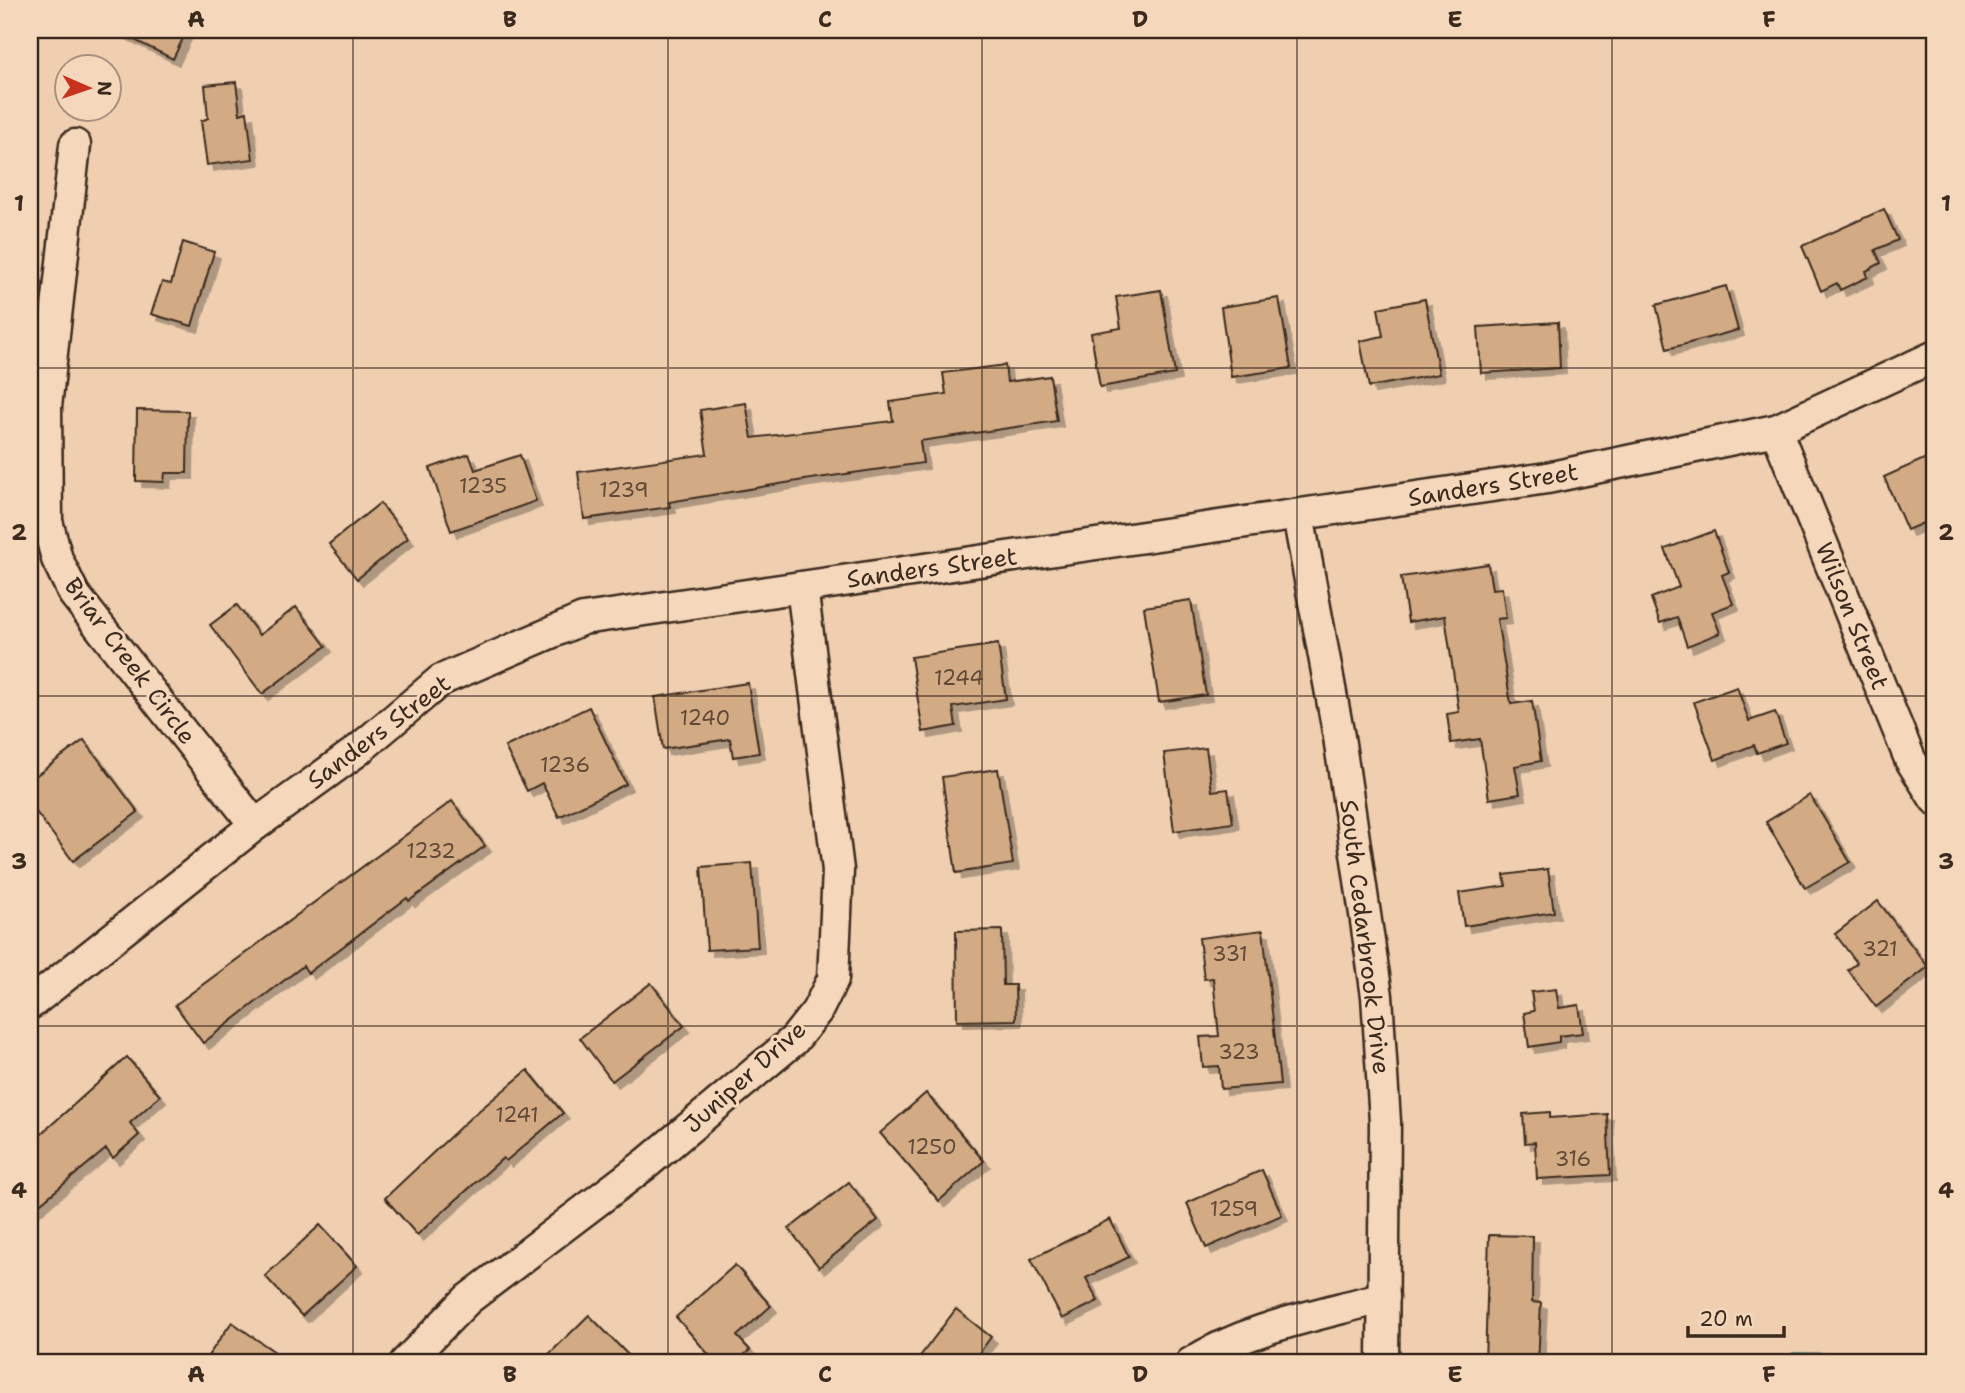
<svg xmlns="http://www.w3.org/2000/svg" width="1965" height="1393" font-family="'Shantell Sans',sans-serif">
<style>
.water{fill:#7ecadc;stroke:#638a90;stroke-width:2}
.building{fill:#d2ab84;stroke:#3b2a1e;stroke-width:2;filter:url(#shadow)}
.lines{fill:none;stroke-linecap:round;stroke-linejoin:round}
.street-casing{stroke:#3b2a1e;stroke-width:35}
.street{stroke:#f5d7bb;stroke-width:30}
.grid{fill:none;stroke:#3b2a1e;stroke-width:2;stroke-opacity:0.55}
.labels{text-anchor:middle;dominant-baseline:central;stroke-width:6;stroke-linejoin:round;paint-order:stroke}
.number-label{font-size:21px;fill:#614a38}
.street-label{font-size:24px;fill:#3b2a1e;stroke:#f5d7bb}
.neatline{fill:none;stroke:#3b2a1e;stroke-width:2.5}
.grid-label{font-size:23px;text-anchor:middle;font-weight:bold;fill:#3b2a1e}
</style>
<defs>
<filter id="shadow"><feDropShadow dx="6" dy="6" stdDeviation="0" flood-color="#0004"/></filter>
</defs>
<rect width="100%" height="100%" fill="#efcfb0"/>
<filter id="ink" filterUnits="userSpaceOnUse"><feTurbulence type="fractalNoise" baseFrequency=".0143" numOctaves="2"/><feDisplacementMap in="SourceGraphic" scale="14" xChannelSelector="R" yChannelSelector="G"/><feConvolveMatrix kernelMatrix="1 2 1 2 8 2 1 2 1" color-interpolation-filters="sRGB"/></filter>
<g filter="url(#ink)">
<polygon class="water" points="1793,1353 1848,1354 1848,1363 1792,1363"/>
<g class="building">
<polygon points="114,30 187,30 173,59"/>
<polygon points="236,82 240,114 247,112 253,159 207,165 201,121 208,118 205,85"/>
<polygon points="1884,209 1898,240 1875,250 1881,263 1866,271 1868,277 1840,290 1837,283 1821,291 1802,246"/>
<polygon points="183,242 214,252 192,326 151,314 162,282 171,284"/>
<polygon points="1726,286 1738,330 1667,349 1656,305"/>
<polygon points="1161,290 1175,374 1100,387 1091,333 1121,328 1116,297"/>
<polygon points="1279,298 1291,368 1231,377 1221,307"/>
<polygon points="1425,299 1439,374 1369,387 1360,341 1383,336 1378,308"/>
<polygon points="1558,322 1560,368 1481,373 1478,327"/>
<polygon points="1005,365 1007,382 1050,376 1057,421 920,441 923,463 804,480 669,502 670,507 584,519 578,472 707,454 700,410 746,403 752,438 893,421 890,402 946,394 943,373"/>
<polygon points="137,410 188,411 187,473 165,473 164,482 136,481"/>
<polygon points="469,454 475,470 520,455 536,501 451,531 430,468"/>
<polygon points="1935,454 1935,518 1907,530 1884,477"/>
<polygon points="380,503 408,538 357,579 329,544"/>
<polygon points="1714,531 1729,572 1722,575 1733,604 1712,612 1720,633 1687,646 1677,617 1660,623 1651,598 1679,587 1665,549"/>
<polygon points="1488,564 1492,589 1502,588 1506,618 1497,619 1511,704 1532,701 1541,761 1515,766 1520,794 1489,799 1480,739 1451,743 1447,714 1459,712 1445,616 1408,622 1401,577"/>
<polygon points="1191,600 1206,695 1159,702 1144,607"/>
<polygon points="237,605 259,635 296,607 326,646 262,694 210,625"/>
<polygon points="998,644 1006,699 953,707 956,726 923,732 911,657"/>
<polygon points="748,683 759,753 733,757 730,739 663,749 655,697"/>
<polygon points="1737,687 1749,721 1775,712 1786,743 1757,753 1754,745 1715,760 1694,702"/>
<polygon points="589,707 626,784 559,817 542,783 527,791 505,747"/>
<polygon points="84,740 138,812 73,861 30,804 30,780"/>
<polygon points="1206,748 1212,791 1228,789 1233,823 1174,831 1164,753"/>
<polygon points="998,769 1013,864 956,873 942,777"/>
<polygon points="1810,795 1850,862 1805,888 1766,822"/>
<polygon points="452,801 485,846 409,901 407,898 308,973 303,966 203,1043 175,1005"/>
<polygon points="752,863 758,947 707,950 701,867"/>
<polygon points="1548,869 1554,912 1464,926 1459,893 1506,886 1504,875"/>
<polygon points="1878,901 1928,967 1876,1007 1848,970 1857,963 1835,934"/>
<polygon points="1002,930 1003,985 1015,985 1016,1020 957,1021 956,931"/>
<polygon points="1263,930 1280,1084 1221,1089 1219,1066 1203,1067 1200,1037 1219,1036 1213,978 1204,979 1199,938"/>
<polygon points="651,983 684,1026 612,1081 580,1038"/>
<polygon points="1556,989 1559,1008 1579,1005 1583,1033 1559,1036 1559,1042 1529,1047 1524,1013 1534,1011 1531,992"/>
<polygon points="127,1057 160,1096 130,1123 139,1135 113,1158 106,1149 30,1212 30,1144"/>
<polygon points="528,1070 563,1113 506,1161 503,1158 417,1235 385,1198 470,1118"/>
<polygon points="926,1093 984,1161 939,1201 880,1133"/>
<polygon points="1550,1112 1550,1118 1607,1114 1610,1175 1537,1179 1535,1142 1525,1143 1523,1114"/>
<polygon points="1262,1170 1282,1215 1206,1248 1187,1203"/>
<polygon points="849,1182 878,1220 819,1267 789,1229"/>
<polygon points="1110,1219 1129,1257 1086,1278 1098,1301 1062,1319 1031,1259"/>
<polygon points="320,1225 357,1266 302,1316 265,1276"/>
<polygon points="1489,1235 1533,1236 1532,1302 1541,1303 1538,1363 1485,1363"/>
<polygon points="735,1265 771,1306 737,1336 750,1350 735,1363 716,1363 676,1317"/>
<polygon points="956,1309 991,1337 972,1363 915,1363"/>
<polygon points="589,1315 636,1363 540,1363"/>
<polygon points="232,1322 256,1339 291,1363 203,1363"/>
</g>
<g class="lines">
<defs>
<g id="street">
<polyline points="75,145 46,407 47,521 57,559 74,594 255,825"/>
<polyline points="1776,430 1910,759 1935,799"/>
<polyline points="1298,515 1339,737 1377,996 1385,1122 1383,1363"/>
<polyline points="30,1004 255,825 357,751 441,680 583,619 1547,478 1776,430 1935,356"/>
<polyline points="405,1363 468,1299 647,1163 794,1040 817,1011 833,979 838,870 802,587"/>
<path d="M1191 1363C1248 1327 1320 1315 1384 1297"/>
</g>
</defs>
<use href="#street" class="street-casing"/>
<use href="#street" class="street"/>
</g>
</g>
<path class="grid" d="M353 30V1363M668 30V1363M982 30V1363M1297 30V1363M1612 30V1363M30 368H1935M30 696H1935M30 1026H1935"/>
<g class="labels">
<g class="number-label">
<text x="483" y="486">1235</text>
<text x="624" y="490">1239</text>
<text x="959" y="678">1244</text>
<text x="705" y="718">1240</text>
<text x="565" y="765">1236</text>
<text x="431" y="851">1232</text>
<text x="1880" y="949">321</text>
<text x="1230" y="954">331</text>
<text x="1239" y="1052">323</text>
<text x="517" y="1115">1241</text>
<text x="932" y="1147">1250</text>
<text x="1573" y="1159">316</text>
<text x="1234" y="1209">1259</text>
</g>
<g class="street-label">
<text transform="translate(1493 485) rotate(-9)">Sanders Street</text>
<text transform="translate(932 568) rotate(-8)">Sanders Street</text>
<text transform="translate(1852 616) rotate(68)">Wilson Street</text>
<text transform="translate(130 661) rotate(53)">Briar Creek Circle</text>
<text transform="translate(379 732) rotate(-37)">Sanders Street</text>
<text transform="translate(1365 937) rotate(83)">South Cedarbrook Drive</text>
<text transform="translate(745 1077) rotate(-42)">Juniper Drive</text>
</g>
</g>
<rect width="1965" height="1393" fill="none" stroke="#f5d7bb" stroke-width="77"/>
<g transform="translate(88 88) rotate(92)"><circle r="33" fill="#f5d7bb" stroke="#ab927c" stroke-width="2"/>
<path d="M0-5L12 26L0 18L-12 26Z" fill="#c8321e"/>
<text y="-10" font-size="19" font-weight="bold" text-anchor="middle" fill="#3b2a1e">N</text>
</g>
<path d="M1688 1326v10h96v-10" fill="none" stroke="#3b2a1e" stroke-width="3.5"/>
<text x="1699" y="1326" font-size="21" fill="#3b2a1e" stroke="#f5d7bb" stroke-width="5" paint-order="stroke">20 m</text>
<rect x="38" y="38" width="1888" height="1316" class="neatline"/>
<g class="grid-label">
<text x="196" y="27">A</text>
<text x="510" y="27">B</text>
<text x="825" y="27">C</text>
<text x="1140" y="27">D</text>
<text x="1455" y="27">E</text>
<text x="1769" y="27">F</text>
<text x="19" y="211">1</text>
<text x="1946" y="211">1</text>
<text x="19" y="540">2</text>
<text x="1946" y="540">2</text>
<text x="19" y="869">3</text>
<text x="1946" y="869">3</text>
<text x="19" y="1198">4</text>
<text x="1946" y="1198">4</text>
<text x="196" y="1382">A</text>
<text x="510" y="1382">B</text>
<text x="825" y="1382">C</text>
<text x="1140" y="1382">D</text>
<text x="1455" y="1382">E</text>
<text x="1769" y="1382">F</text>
</g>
</svg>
